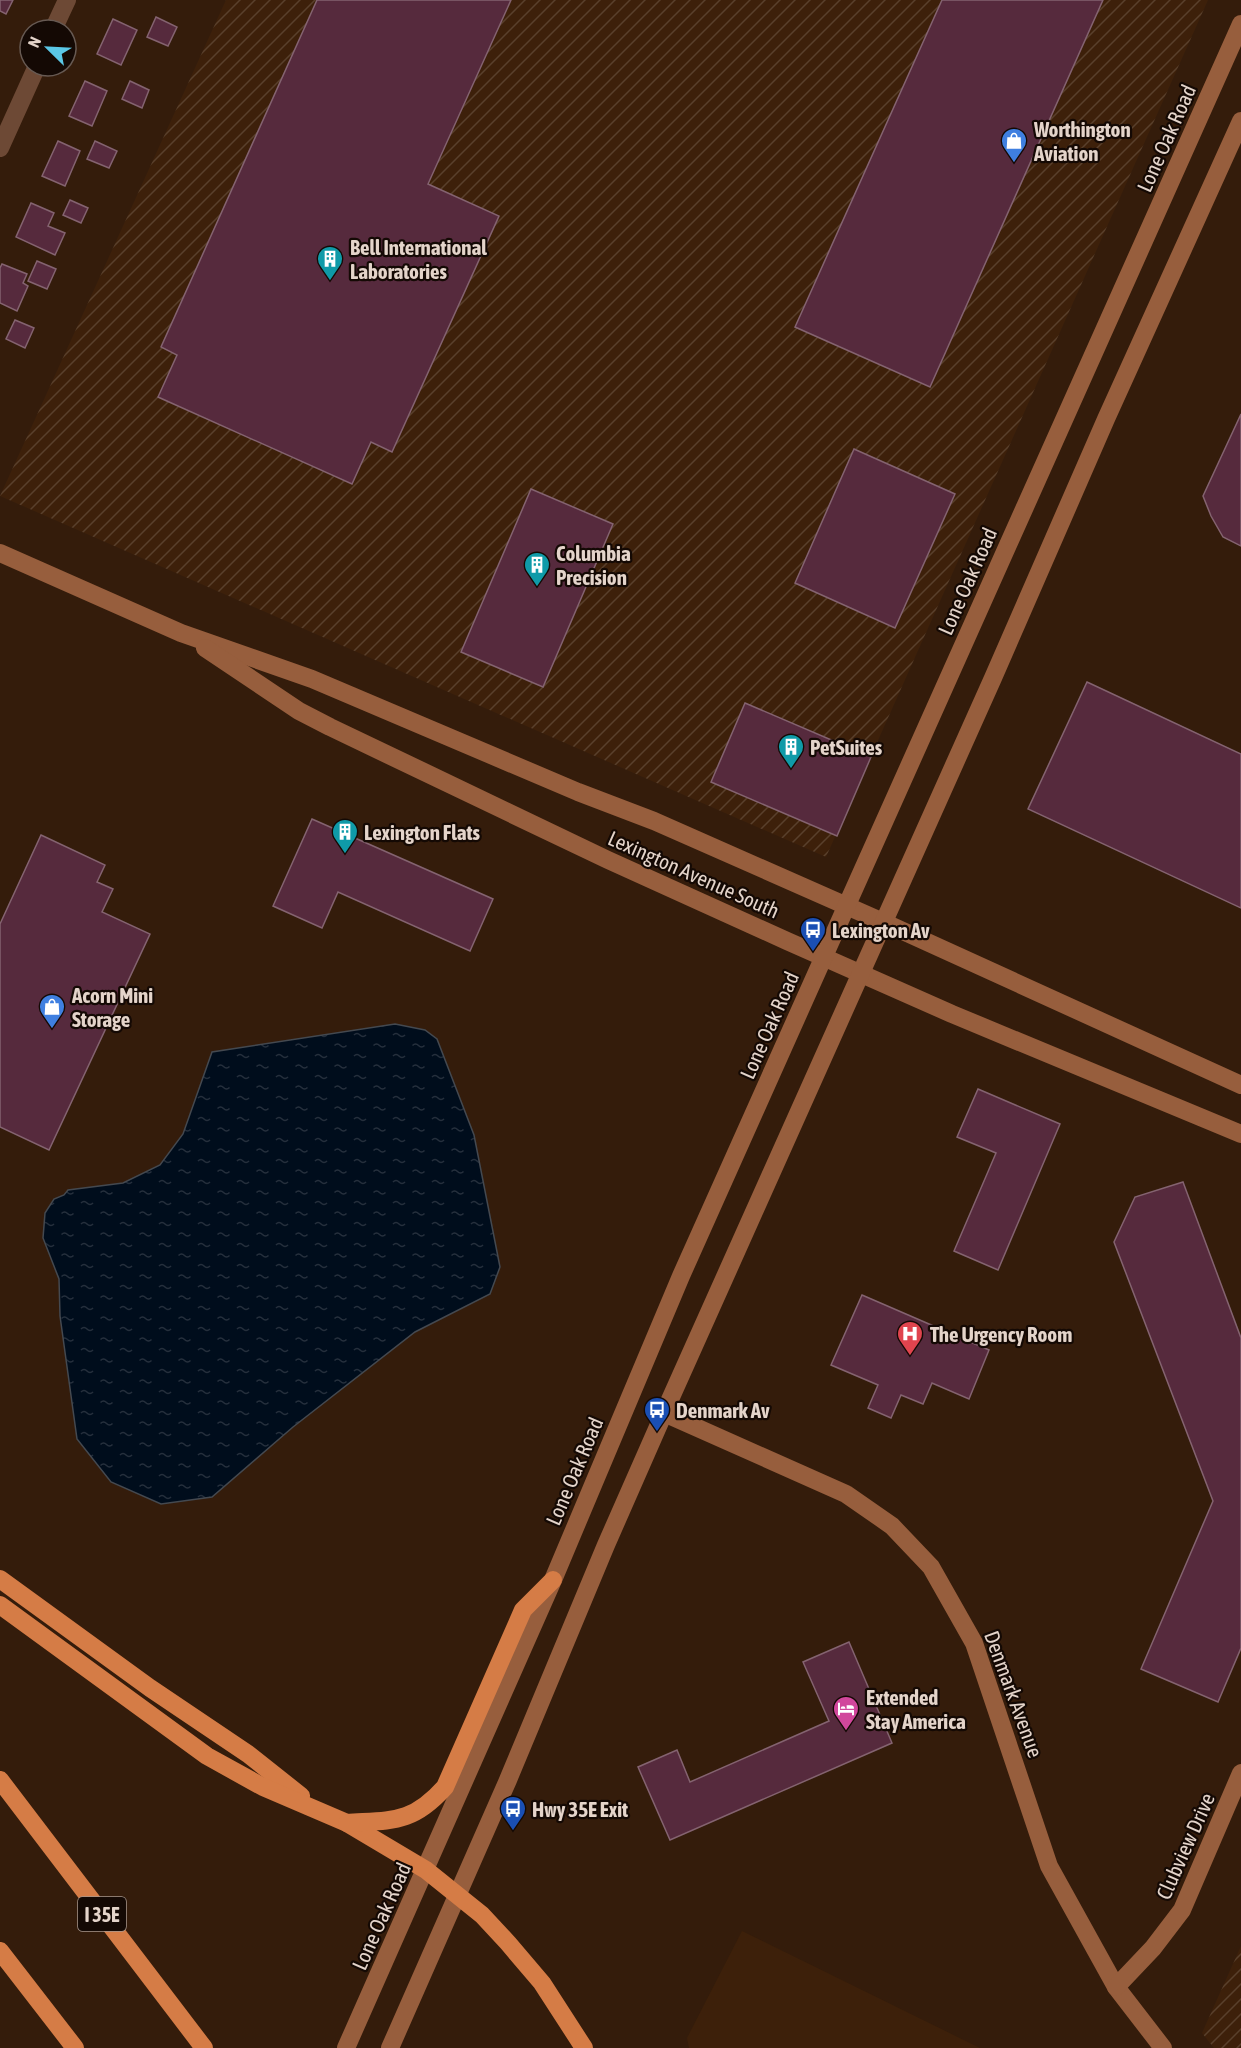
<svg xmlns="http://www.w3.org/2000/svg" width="1241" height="2048" font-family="'Asap Condensed',sans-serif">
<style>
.built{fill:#3d200a}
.industrial{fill:url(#industrial-furrows)}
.water{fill:url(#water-ripples);stroke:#444950;stroke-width:1.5}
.building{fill:#562a3d;stroke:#846370;stroke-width:1.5}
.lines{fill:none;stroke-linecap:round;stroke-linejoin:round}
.street{stroke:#6d4935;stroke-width:18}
.secondary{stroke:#975e3d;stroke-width:18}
.highway{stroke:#d57c46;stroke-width:18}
.labels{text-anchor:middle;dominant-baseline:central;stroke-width:4.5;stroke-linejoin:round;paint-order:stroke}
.shield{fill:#140904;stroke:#a6978f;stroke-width:1.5}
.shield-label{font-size:20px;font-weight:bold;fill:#e4d4ca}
.poi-label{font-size:21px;font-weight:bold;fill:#e4d4ca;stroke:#140904;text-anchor:start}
.street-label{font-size:21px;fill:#e4d4ca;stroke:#140904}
</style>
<defs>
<pattern id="industrial-furrows" width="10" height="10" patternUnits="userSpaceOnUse" patternTransform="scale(1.5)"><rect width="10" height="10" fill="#3d200a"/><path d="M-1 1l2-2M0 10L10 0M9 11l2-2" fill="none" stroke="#59402c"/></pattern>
<pattern id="water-ripples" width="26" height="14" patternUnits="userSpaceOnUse" patternTransform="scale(1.5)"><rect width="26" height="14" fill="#000d1c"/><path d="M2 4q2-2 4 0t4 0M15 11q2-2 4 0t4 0" fill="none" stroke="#252f3c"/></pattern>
</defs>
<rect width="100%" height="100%" fill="#341c0b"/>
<polygon class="built" points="742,1931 980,2048 689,2048 687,2038"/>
<g class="industrial">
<polygon points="226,0 1208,0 826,857 0,496"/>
<polygon points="1241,1946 1241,2048 1214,2048 1202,2033"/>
</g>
<polygon class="water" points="395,1024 425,1030 437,1039 474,1135 500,1267 490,1294 415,1332 293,1427 212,1497 161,1504 111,1482 77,1439 60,1316 59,1279 43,1238 45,1213 54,1199 64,1195 68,1190 123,1183 160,1165 183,1134 212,1052"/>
<g class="building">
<polygon points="0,0 13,0 6,14 0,11"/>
<polygon points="317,0 511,0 428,184 499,216 392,452 371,442 352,484 158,397 177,355 161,347"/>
<polygon points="942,0 1103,0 930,387 795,327"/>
<polygon points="156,17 177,27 168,46 147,37"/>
<polygon points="113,19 137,30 121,65 97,54"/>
<polygon points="85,81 107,91 92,126 69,116"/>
<polygon points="130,81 149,90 142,108 122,99"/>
<polygon points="58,141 80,151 65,186 42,176"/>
<polygon points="95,141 117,151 109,168 87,159"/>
<polygon points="70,200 88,208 81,223 63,215"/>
<polygon points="31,203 54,213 48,226 65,233 55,255 16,237"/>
<polygon points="37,261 56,269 47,289 28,281"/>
<polygon points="2,264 27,274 23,283 28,286 17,311 0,303 0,268"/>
<polygon points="15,320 34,328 25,348 6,339"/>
<polygon points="1241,414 1241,546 1223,537 1211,516 1203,496"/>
<polygon points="854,449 955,494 895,628 795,583"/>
<polygon points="531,489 613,524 543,687 461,652"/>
<polygon points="1087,682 1241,754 1241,908 1028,809"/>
<polygon points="745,703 871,757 837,836 711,782"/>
<polygon points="312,819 493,899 470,951 338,892 322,928 273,906"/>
<polygon points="41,835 105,865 97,882 113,889 102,912 150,934 49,1150 0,1127 0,924"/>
<polygon points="978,1089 1060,1124 998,1270 954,1251 996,1153 957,1137"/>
<polygon points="1183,1182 1241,1338 1241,1648 1218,1702 1141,1669 1213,1501 1114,1242 1135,1197"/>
<polygon points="862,1295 989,1350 969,1399 932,1383 923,1404 901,1395 891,1418 868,1408 878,1385 831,1365"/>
<polygon points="849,1642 892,1743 670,1840 638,1767 677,1750 690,1782 829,1721 803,1662"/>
</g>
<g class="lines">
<g class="street">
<polyline points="53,30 67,0"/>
<polyline points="0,148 37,66"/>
</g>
<g class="secondary">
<polyline points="0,553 181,633 312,679 578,792 654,821 883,922 1241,1085"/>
<polyline points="205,648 299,711 330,727 608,860 787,941 952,1014 1241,1134"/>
<polyline points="664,1413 846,1494 892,1526 931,1567 974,1643 1049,1866 1116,1987 1163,2048"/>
<polyline points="1116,1987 1153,1948 1182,1910 1241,1773"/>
<polyline points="346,2048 553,1580 681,1276 1241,24"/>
<polyline points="390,2048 508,1780 606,1545 664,1413 993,678 1106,419 1241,121"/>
</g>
<g class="highway">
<polyline points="0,1579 150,1688 248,1754 301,1796"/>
<polyline points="0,1605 207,1756 263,1787 347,1823 426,1870 482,1915 508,1943 542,1983 584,2048"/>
<polyline points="0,1780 204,2048"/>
<path d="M347 1823C392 1820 412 1824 445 1787L523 1610 553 1580"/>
<polyline points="0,1951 75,2048"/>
</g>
</g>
<defs>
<symbol id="shop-pin" viewBox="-11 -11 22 30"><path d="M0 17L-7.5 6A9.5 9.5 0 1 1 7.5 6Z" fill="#3f7fe0" stroke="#140904"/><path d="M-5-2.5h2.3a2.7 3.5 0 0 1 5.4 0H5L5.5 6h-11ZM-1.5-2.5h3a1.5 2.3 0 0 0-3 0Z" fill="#fff"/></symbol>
<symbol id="building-pin" viewBox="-11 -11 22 30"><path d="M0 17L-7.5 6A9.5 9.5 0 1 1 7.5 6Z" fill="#0f9aa8" stroke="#140904"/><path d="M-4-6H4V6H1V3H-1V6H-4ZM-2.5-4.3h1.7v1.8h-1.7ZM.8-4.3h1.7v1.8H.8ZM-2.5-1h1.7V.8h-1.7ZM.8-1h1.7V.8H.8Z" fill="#fff"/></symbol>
<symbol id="bus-pin" viewBox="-11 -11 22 30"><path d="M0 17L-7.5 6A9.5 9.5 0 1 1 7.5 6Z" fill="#1a4fb4" stroke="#140904"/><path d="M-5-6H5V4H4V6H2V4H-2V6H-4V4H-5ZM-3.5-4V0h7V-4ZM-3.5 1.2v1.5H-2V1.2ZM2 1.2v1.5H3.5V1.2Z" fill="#fff"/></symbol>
<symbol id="hospital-pin" viewBox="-11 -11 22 30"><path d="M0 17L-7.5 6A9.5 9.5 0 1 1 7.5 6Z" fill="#e0444e" stroke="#140904"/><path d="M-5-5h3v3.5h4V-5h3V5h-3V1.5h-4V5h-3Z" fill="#fff"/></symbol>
<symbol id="hotel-pin" viewBox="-11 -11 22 30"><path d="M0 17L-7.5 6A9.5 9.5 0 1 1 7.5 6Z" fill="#d1479c" stroke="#140904"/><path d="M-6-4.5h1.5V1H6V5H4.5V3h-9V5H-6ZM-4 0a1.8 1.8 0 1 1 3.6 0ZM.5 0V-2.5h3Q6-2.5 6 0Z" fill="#fff"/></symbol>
</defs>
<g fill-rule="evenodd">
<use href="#shop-pin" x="999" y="126" width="30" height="40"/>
<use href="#building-pin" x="315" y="244" width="30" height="40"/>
<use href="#building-pin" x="522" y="550" width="30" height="40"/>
<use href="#building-pin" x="776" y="732" width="30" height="40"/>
<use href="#building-pin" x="330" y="817" width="30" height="40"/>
<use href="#bus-pin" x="798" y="915" width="30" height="40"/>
<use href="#shop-pin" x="37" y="992" width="30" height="40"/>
<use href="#hospital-pin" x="895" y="1319" width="30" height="40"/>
<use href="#bus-pin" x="642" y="1395" width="30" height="40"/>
<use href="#hotel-pin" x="831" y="1694" width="30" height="40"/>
<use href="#bus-pin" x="498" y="1794" width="30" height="40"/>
</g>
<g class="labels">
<rect class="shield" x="78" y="1897" width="48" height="34" rx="4.5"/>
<g class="shield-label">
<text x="102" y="1914">I 35E</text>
</g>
<g class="poi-label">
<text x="1034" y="129">Worthington<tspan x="1034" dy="24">Aviation</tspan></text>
<text x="350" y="247">Bell International<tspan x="350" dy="24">Laboratories</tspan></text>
<text x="556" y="553">Columbia<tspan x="556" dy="24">Precision</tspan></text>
<text x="810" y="747">PetSuites</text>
<text x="364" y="832">Lexington Flats</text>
<text x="832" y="930">Lexington Av</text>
<text x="72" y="995">Acorn Mini<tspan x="72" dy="24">Storage</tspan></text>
<text x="930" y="1334">The Urgency Room</text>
<text x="676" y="1410">Denmark Av</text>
<text x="866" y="1697">Extended<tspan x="866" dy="24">Stay America</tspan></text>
<text x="532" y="1809">Hwy 35E Exit</text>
</g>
<g class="street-label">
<text transform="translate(1166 138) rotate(-66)">Lone Oak Road</text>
<text transform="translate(967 581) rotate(-66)">Lone Oak Road</text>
<text transform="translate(694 874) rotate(24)">Lexington Avenue South</text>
<text transform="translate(769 1025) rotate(-66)">Lone Oak Road</text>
<text transform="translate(574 1471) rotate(-67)">Lone Oak Road</text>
<text transform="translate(1014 1694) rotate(70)">Denmark Avenue</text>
<text transform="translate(1185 1846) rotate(-66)">Clubview Drive</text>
<text transform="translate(381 1916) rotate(-66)">Lone Oak Road</text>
</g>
</g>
<g transform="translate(48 48) rotate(294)"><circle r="28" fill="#140904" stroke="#675a53" stroke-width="1.5"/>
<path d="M0-4.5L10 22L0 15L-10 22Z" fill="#5bc8e7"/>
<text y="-9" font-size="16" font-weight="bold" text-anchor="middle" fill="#e4d4ca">N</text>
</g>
</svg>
